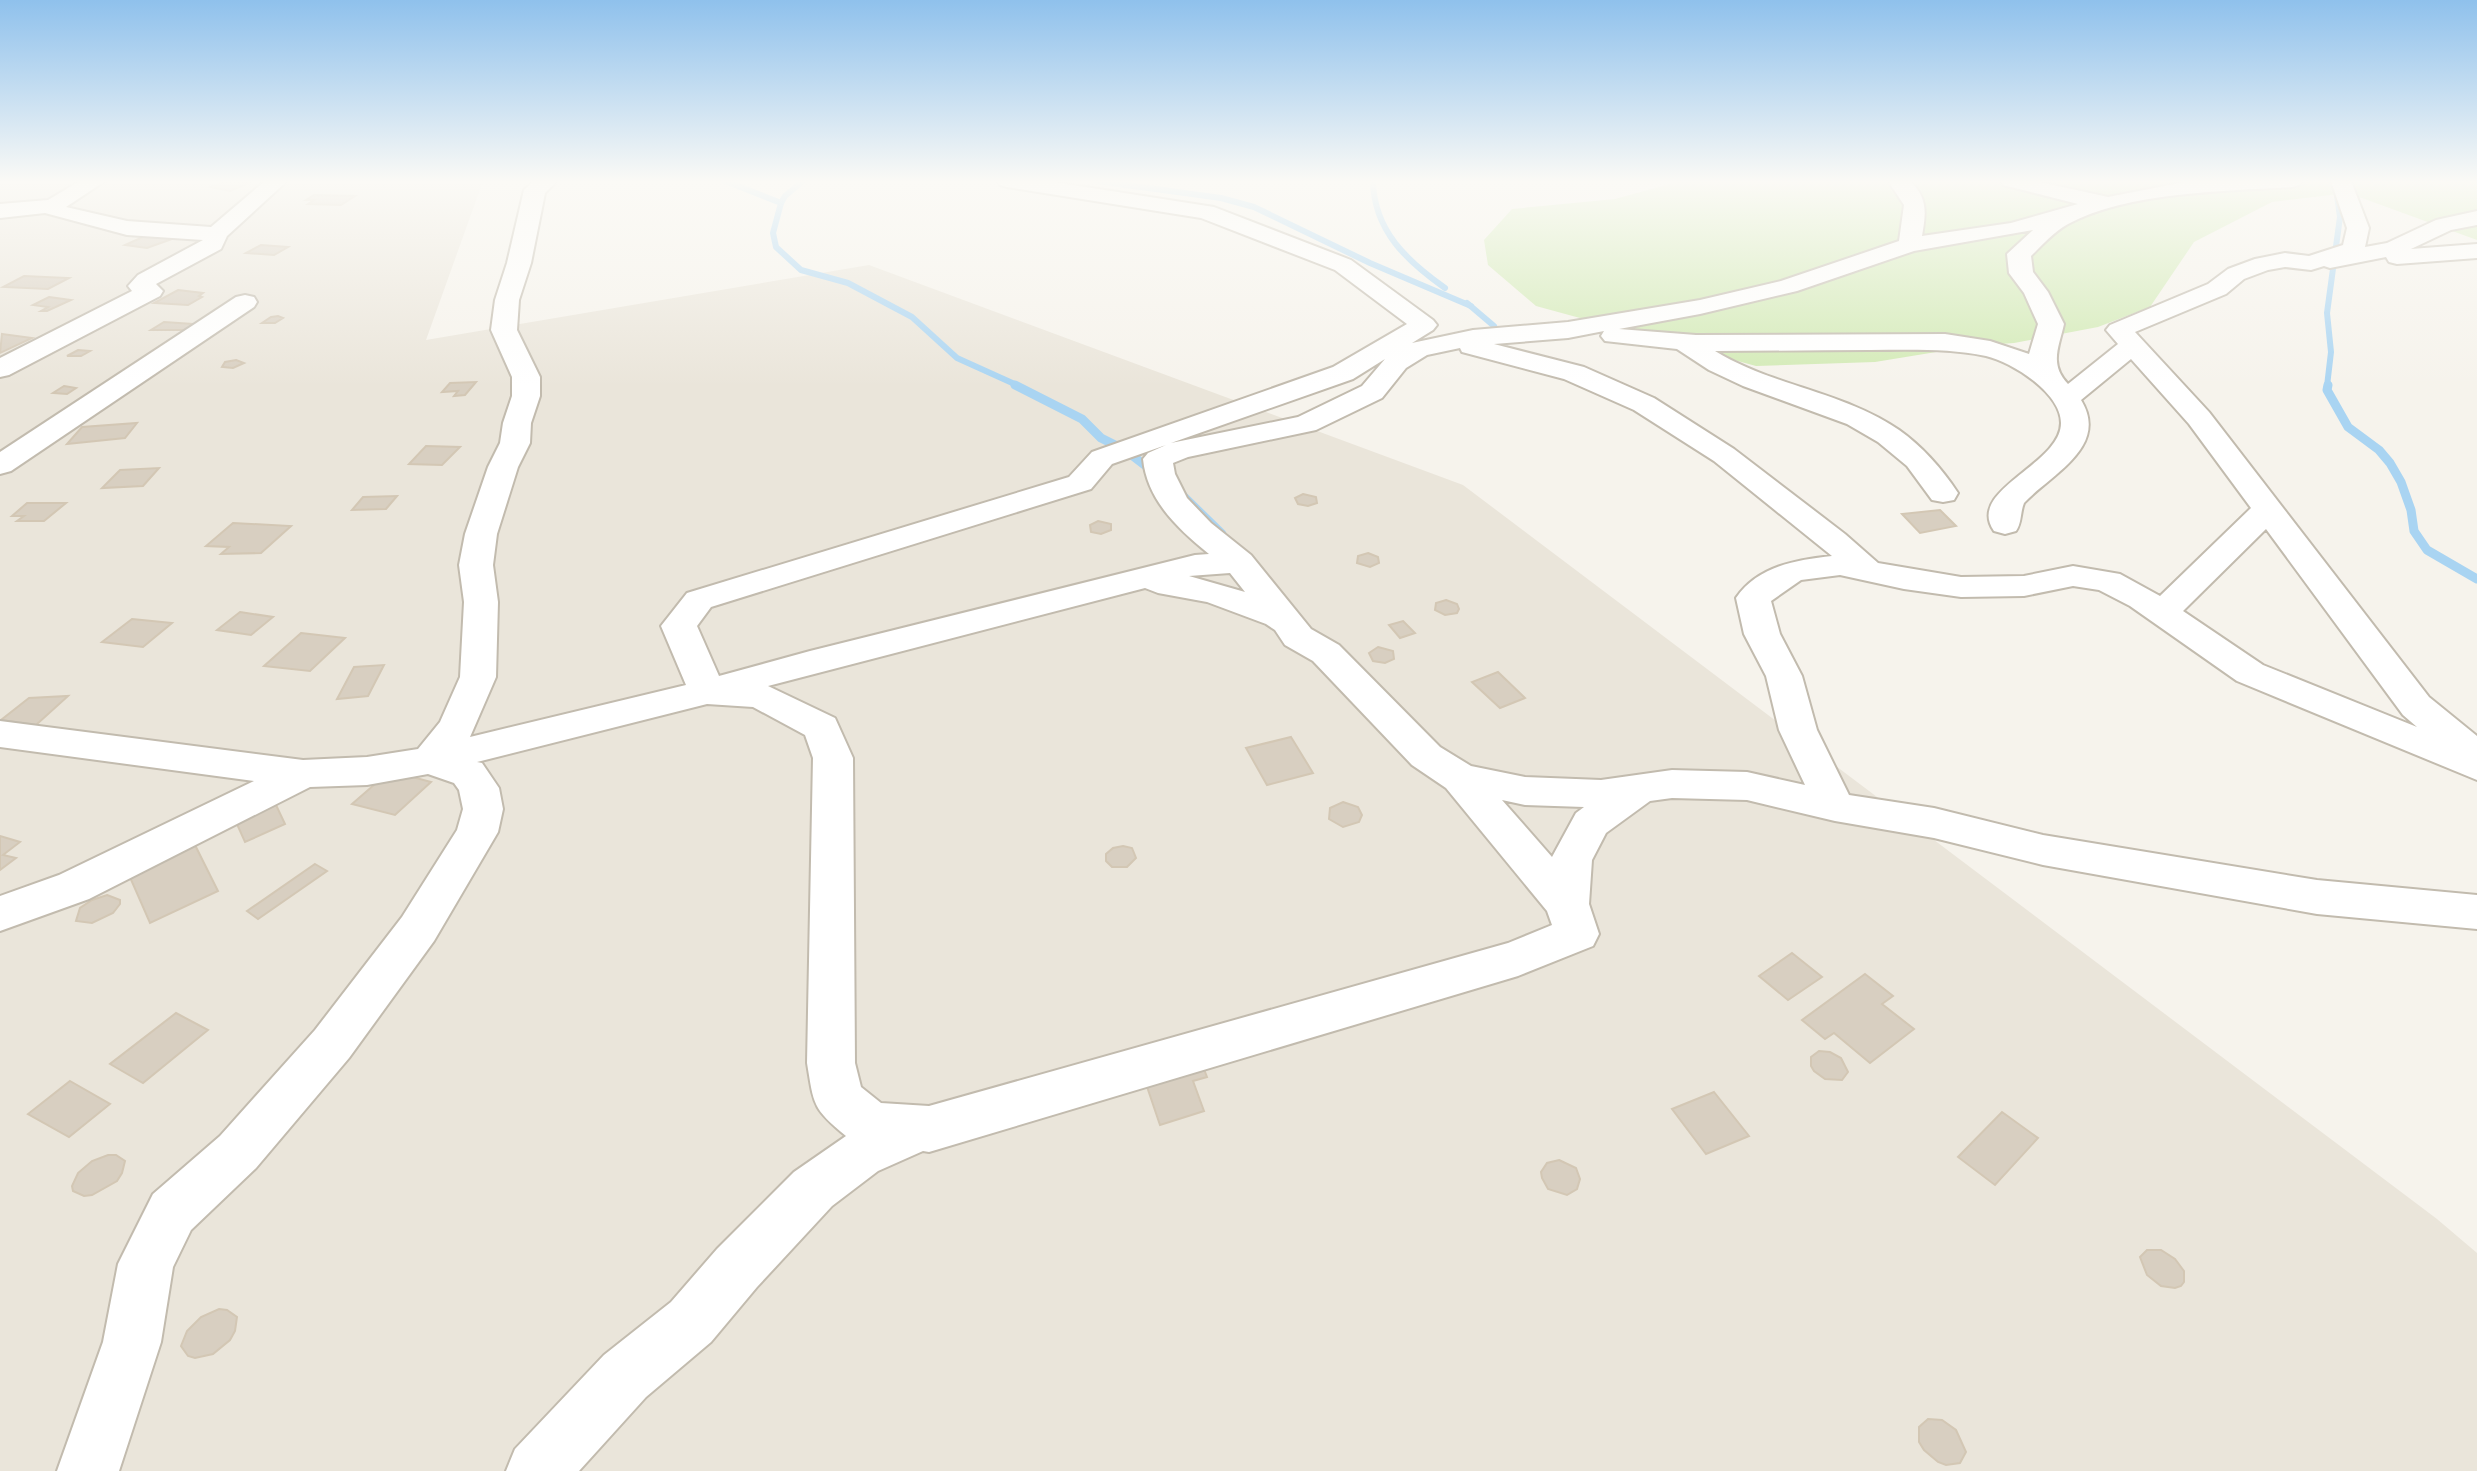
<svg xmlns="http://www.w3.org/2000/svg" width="2477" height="1471" font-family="Poppins,sans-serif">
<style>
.residential{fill:#eae5da}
.green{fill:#d2eab5}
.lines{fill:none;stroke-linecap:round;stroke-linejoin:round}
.stream-far1{stroke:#a9d4f2;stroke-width:6}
.stream{stroke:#a9d4f2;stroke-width:9}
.building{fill:#d8cfc1;stroke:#d3c7b4;stroke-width:2}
.street-casing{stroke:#c2bbae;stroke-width:4}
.street{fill:#fff;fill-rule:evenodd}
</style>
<rect width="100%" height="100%" fill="#f6f3ec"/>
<polygon class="residential" points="0,181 483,181 426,340 869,265 1463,485 2437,1219 2477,1253 2477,1471 0,1471"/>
<polygon class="green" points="1680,181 2477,181 2477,240 2362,198 2339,194 2272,202 2194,242 2150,307 2098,327 2014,343 1973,346 1875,362 1756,366 1536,306 1488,265 1484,240 1512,209 1615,199"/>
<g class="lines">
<g class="stream-far1">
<polyline points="725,181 781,203 773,233 776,247 801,270 848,283 912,317 957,358 1019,386"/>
<polyline points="1097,181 1221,198 1254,207 1370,263 1471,306"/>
<path d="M1373 181C1374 231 1407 261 1445 288"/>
<polyline points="781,203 785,196 803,181"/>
<polyline points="1467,303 1494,326"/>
<polyline points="2327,386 2331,352 2327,313 2340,217 2335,181"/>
</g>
<g class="stream">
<polyline points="1015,385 1082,419 1101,438 1125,450 1155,473"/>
<polyline points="2328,385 2327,390 2348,427 2379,450 2390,463 2401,482 2411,510 2414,531 2427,550 2477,579"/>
<polyline points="1179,492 1222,534"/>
</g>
</g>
<g class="building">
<polygon points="227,181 236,181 249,183 230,191 210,187"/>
<polygon points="314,195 355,196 341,205 308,204 314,200 306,200"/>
<polygon points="145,236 167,238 172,239 147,248 125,245"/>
<polygon points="261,245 288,247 274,255 246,253"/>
<polygon points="24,276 69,278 48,289 3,287"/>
<polygon points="178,290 203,293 199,296 202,297 188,305 154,303"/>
<polygon points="49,297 71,300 47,311 41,311 48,307 33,305"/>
<polygon points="271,317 278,316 283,318 275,323 262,323"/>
<polygon points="164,322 194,324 184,330 151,330"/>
<polygon points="2,334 32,338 0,353"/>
<polygon points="78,350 90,351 81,356 67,356"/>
<polygon points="236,360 244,363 233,368 222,367 225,362"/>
<polygon points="476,382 465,395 454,396 458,391 442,392 450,383"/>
<polygon points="64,386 76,388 67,394 53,393"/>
<polygon points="137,423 125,438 67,444 82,427"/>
<polygon points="426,446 460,447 442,465 409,464"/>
<polygon points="159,468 143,486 102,488 120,470"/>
<polygon points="1303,494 1316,497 1317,503 1308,506 1298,504 1295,498"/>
<polygon points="397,496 386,509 352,510 363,497"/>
<polygon points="27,503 66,503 44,521 17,521 24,516 12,516"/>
<polygon points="1940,510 1956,526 1920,533 1902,514"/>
<polygon points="1098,521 1111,524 1111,530 1101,534 1091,532 1090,525"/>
<polygon points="233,523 291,526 261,553 221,554 229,547 206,546"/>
<polygon points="1368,553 1378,557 1379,563 1370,567 1357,563 1358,556"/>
<polygon points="1446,600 1457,604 1459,609 1457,613 1445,615 1435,610 1436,603"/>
<polygon points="240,612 273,617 251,635 217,630"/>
<polygon points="132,619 172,623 143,647 102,642"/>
<polygon points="1403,621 1415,633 1400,638 1389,625"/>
<polygon points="301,633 345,638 310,671 264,666"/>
<polygon points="1378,647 1393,651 1394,659 1385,663 1373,661 1369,653"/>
<polygon points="384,665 368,696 337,699 354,667"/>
<polygon points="1498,672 1525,698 1500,708 1472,682"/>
<polygon points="68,696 36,725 1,720 29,698"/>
<polygon points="1291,737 1313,773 1267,785 1246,748"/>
<polygon points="390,771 431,782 395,815 352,804"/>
<polygon points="1343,802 1358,807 1362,815 1359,822 1343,827 1329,819 1330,808"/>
<polygon points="276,805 285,824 245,842 236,822"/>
<polygon points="0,836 20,842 3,855 16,858 0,870"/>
<polygon points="195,845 218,891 150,923 129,875"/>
<polygon points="1123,846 1132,848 1136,858 1127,867 1112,867 1106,861 1106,854 1113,848"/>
<polygon points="315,864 327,871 258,919 247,911"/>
<polygon points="107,895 120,900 120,904 113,913 92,923 76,921 80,908 92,900"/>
<polygon points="1792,953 1822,977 1788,1000 1759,976"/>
<polygon points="1865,974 1893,996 1882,1004 1914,1029 1870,1063 1834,1033 1825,1039 1802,1020"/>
<polygon points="176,1013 208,1030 143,1083 110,1064"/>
<polygon points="1819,1051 1830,1052 1841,1058 1848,1072 1842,1080 1825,1079 1814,1071 1811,1066 1811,1057"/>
<polygon points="1199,1056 1207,1077 1193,1081 1204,1111 1160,1125 1142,1072"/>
<polygon points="70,1081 110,1104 69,1137 28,1114"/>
<polygon points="1714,1092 1749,1136 1706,1154 1672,1109"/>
<polygon points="2002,1112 2038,1138 1995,1185 1958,1157"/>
<polygon points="108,1155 116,1155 125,1161 122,1173 117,1181 92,1195 84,1196 73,1191 72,1186 78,1173 92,1161"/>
<polygon points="1559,1160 1576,1168 1580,1179 1577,1189 1567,1195 1548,1189 1542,1178 1541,1172 1547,1163"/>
<polygon points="2147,1250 2161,1250 2175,1259 2184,1271 2184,1282 2181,1286 2175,1288 2161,1286 2147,1275 2140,1257"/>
<polygon points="219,1309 227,1310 237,1317 235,1331 230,1340 213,1354 195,1358 188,1356 181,1346 187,1331 201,1317"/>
<polygon points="1928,1419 1942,1420 1956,1430 1966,1452 1960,1463 1946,1465 1938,1462 1924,1450 1919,1442 1919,1427"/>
</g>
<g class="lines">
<defs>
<g id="street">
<polygon points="80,181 105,181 66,207 127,221 211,227 265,181 287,181 227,236 221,249 156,284 163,291 160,296 9,375 0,377 0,358 132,291 128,286 138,275 203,240 127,235 45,213 0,218 0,204 48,200"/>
<path d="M534 181H557L545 193 531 263 519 300 517 330 540 377V396L531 423 530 443 518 467 497 534 493 565 498 602 496 677 470 737 686 685 661 626 687 593 1069 477 1092 452 1333 367 1407 324 1335 270 1201 218 1007 187 1000 185 997 181H1047L1214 207 1351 260 1433 320 1437 325 1433 330 1412 343 1473 330 1568 322 1700 300 1781 281 1899 241 1904 205 1888 181H1910C1928 198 1926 213 1922 236L2011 223 2078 204 2003 185 2000 181H2035L2108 197 2190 181H2302L2299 185 2292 187C2226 191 2127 192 2068 224 2054 232 2042 245 2031 256L2033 272 2048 292 2064 324C2059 347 2049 364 2068 384L2118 344 2106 330 2110 325 2208 284 2228 269 2255 259 2285 253 2309 256 2343 245 2347 228 2331 181H2351L2369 228 2365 247 2387 243 2436 220 2477 211V225L2451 230 2411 249 2477 244V258L2397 264 2389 262 2386 257 2330 268 2324 266 2311 270 2285 267 2268 270 2244 279 2226 294 2135 332 2209 412 2429 697 2477 736V780L2237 681 2130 606 2099 590 2073 586 2024 596 1961 597 1904 589 1840 575 1801 580 1771 601 1780 634 1802 676 1817 730 1849 795 1934 808 2043 835 2317 880 2477 895V929L2317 914 2043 865 1934 838 1835 821 1747 800 1672 798 1650 801 1606 833 1592 860 1589 904 1599 934 1593 946 1518 976 929 1152 923 1151 878 1171 832 1206 757 1287 711 1342 646 1397 579 1471H506L515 1449 604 1355 671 1302 717 1249 794 1172 846 1136C812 1108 814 1105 807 1063L813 758 805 735 753 707 707 704 477 762 482 763 499 788 503 809 498 832 434 941 349 1058 256 1168 191 1230 173 1267 161 1342 119 1471H57L103 1342 118 1264 153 1194 220 1136 315 1030 402 917 457 830 463 809 459 790 454 783 428 774 367 785 310 787 89 899 0 931V896L59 875 254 781 0 747V721L303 760 367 757 418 749 440 722 460 677 464 602 459 565 465 534 488 467 500 443 503 423 512 396V377L491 330 495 300 507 263 524 190ZM2033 230 2007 254 2009 273 2024 293 2038 324 2029 354 1990 341 1945 334 1696 335 1619 329 1700 314 1797 291 1914 251ZM1604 331 1601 336 1605 341 1677 349 1709 370 1743 386 1847 424 1878 442 1907 466 1932 500 1943 502 1954 500 1958 493C1942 469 1923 447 1899 430 1844 392 1772 386 1715 351 1766 351 1818 350 1869 350 1908 350 1947 348 1986 356 2012 362 2061 393 2061 423 2061 465 1965 490 1994 531L2005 534 2016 531C2022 522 2020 513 2024 503 2050 475 2110 447 2081 400L2131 359 2189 424 2251 508 2160 596 2120 574 2073 566 2024 576 1961 577 1878 563 1845 534 1734 449 1654 398 1584 367 1494 344 1568 338ZM1460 348 1462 352 1564 379 1634 410 1714 461 1832 556C1796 560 1758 566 1736 598L1744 634 1766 676 1779 730 1805 785 1747 772 1672 770 1601 780 1525 777 1471 766 1440 747 1339 645 1311 629 1251 555 1211 523 1187 498 1175 474 1173 463 1188 457 1316 430 1382 398 1406 368 1427 355ZM1385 359 1362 386 1298 417 1171 443 1353 379ZM1166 445 1148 453 1143 459C1147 500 1178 529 1209 554L1195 555 810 651 719 676 697 626 711 607 1091 489 1112 464ZM2266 529 2403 715 2417 727 2263 665 2183 611ZM1230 573 1245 592 1189 576ZM1145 588 1158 593 1207 602 1266 624 1275 630 1285 645 1313 661 1412 765 1446 788 1547 911 1552 925 1508 943 929 1106 881 1103 861 1087 855 1063 853 758 835 718 768 686ZM1502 800 1525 805 1584 807 1576 813 1552 857Z"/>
<polygon points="245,295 254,297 257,302 254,307 11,471 0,474 0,452 236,297"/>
</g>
</defs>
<use href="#street" class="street-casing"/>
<use href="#street" class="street"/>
</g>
<linearGradient id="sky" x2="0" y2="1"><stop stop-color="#8fc1ec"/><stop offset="0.47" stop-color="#fbfaf6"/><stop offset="1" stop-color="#fbfaf6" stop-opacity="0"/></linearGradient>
<rect width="2477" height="387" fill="url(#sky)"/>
</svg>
